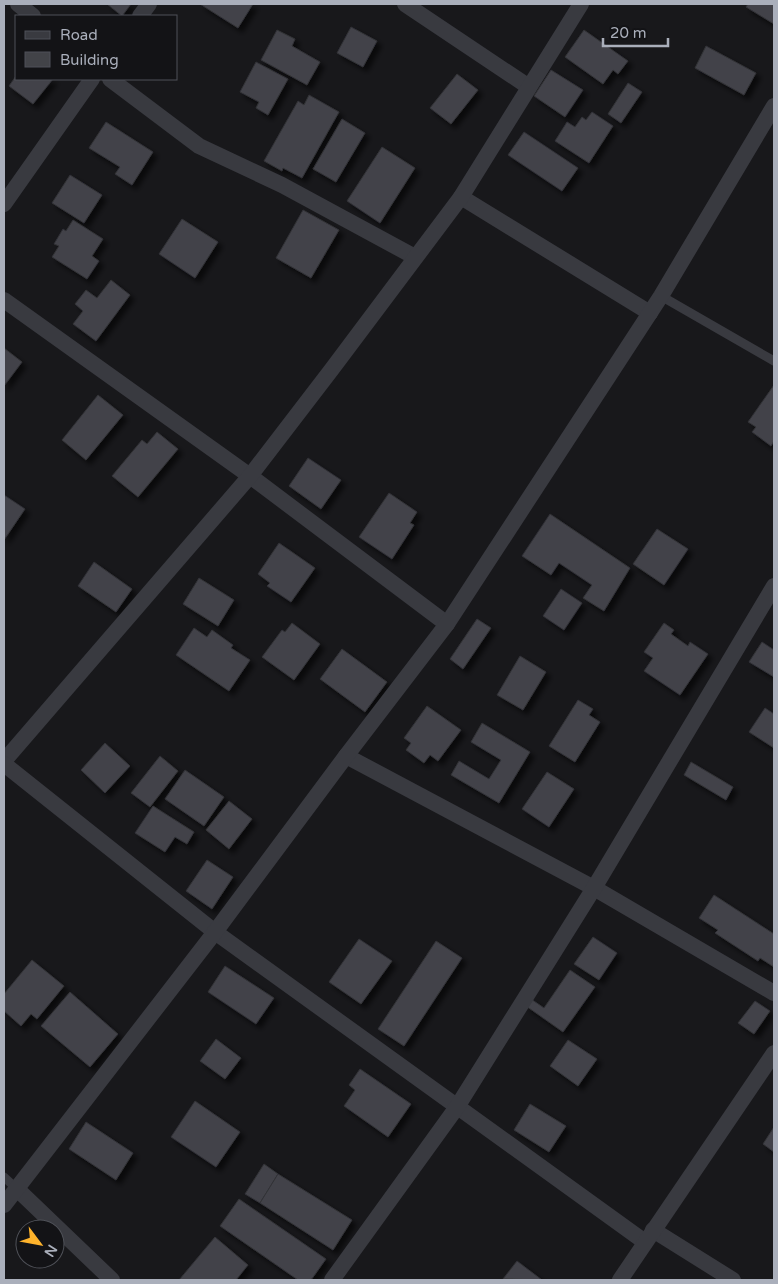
<svg xmlns="http://www.w3.org/2000/svg" width="778" height="1284" font-family="'Varela Round',sans-serif">
<style>
.building{fill:#424348;stroke:#323237;filter:url(#shadow)}
.lines{fill:none;stroke-linecap:round;stroke-linejoin:round}
.service{stroke:#393a40;stroke-width:9}
.minor{stroke:#393a40;stroke-width:16}
</style>
<defs>
<filter id="shadow"><feDropShadow dx="4.5" dy="4.5" stdDeviation="2.5" flood-color="#0009"/></filter>
</defs>
<rect width="100%" height="100%" fill="#18181b"/>
<g class="building">
<polygon points="107,4 131,4 122,16"/>
<polygon points="200,4 253,4 238,28"/>
<polygon points="748,4 774,4 774,24 746,7"/>
<polygon points="351,27 377,41 363,67 337,53"/>
<polygon points="277,30 295,39 292,46 320,62 307,85 261,60"/>
<polygon points="584,30 628,61 618,74 613,70 603,84 565,57"/>
<polygon points="706,46 756,73 744,95 695,68"/>
<polygon points="256,62 288,79 268,115 256,108 259,102 240,92"/>
<polygon points="551,70 583,90 565,117 534,96"/>
<polygon points="457,74 478,90 451,124 430,108"/>
<polygon points="16,76 16,79 53,79 33,104 9,86"/>
<polygon points="628,83 642,92 621,123 608,114"/>
<polygon points="309,95 339,112 302,178 283,168 282,171 264,161 298,101 304,105"/>
<polygon points="592,112 613,126 589,163 555,141 567,122 575,127 582,117 586,120"/>
<polygon points="342,119 365,133 336,182 313,169"/>
<polygon points="106,122 153,152 132,185 115,174 120,167 89,148"/>
<polygon points="524,132 578,168 562,191 508,155"/>
<polygon points="382,147 415,168 380,223 347,201"/>
<polygon points="70,175 102,195 84,223 52,203"/>
<polygon points="303,210 339,230 311,278 276,258"/>
<polygon points="182,219 218,242 195,278 159,254"/>
<polygon points="73,220 103,239 92,256 99,261 87,279 52,257 59,246 54,244 63,229 66,231"/>
<polygon points="111,280 130,295 96,341 73,324 83,311 75,304 86,290 97,298"/>
<polygon points="4,348 22,362 4,386"/>
<polygon points="774,385 774,441 771,446 752,432 756,427 748,422"/>
<polygon points="98,395 123,415 86,460 62,440"/>
<polygon points="157,432 178,449 138,497 112,476 142,440 147,444"/>
<polygon points="308,458 341,480 321,509 289,486"/>
<polygon points="389,493 417,512 410,523 414,525 392,559 359,537"/>
<polygon points="4,495 25,509 4,540"/>
<polygon points="550,514 630,568 604,611 583,598 592,585 559,563 551,575 522,556"/>
<polygon points="657,529 688,549 664,585 633,564"/>
<polygon points="279,543 315,568 291,602 267,586 270,583 258,574"/>
<polygon points="94,562 132,589 116,612 78,586"/>
<polygon points="199,578 234,600 218,626 183,604"/>
<polygon points="561,589 582,603 564,630 543,616"/>
<polygon points="477,619 491,628 463,669 450,659"/>
<polygon points="292,623 320,644 294,680 262,657 282,630 285,632"/>
<polygon points="664,623 674,630 671,634 688,646 690,642 708,654 680,695 644,671 653,658 644,652"/>
<polygon points="194,628 207,637 212,630 233,645 231,648 250,660 229,691 176,655"/>
<polygon points="762,642 774,650 774,677 749,662"/>
<polygon points="342,649 387,682 365,712 320,679"/>
<polygon points="520,656 546,672 523,710 497,695"/>
<polygon points="578,700 593,709 589,715 600,722 575,762 549,746"/>
<polygon points="427,706 461,730 438,761 430,755 424,763 406,750 411,743 404,738"/>
<polygon points="765,708 774,714 774,748 749,732"/>
<polygon points="482,723 530,752 499,803 451,775 459,761 489,779 501,760 471,742"/>
<polygon points="105,743 130,766 105,793 81,770"/>
<polygon points="160,756 178,771 150,807 131,793"/>
<polygon points="691,762 733,787 726,800 684,775"/>
<polygon points="185,770 224,797 204,826 165,799"/>
<polygon points="547,772 574,789 549,827 522,809"/>
<polygon points="229,801 252,819 229,849 206,830"/>
<polygon points="153,806 194,832 187,844 175,837 165,852 135,833"/>
<polygon points="207,860 233,877 212,909 186,891"/>
<polygon points="714,895 774,934 774,967 760,958 758,961 715,933 718,930 699,918"/>
<polygon points="593,937 617,953 599,980 574,964"/>
<polygon points="359,939 392,961 361,1004 329,982"/>
<polygon points="436,941 462,958 404,1046 378,1029"/>
<polygon points="32,960 64,986 37,1019 31,1014 21,1026 4,1011 4,994"/>
<polygon points="225,966 274,998 256,1024 208,992"/>
<polygon points="570,970 595,987 563,1032 526,1006 531,999 544,1008"/>
<polygon points="70,992 118,1034 90,1067 41,1026"/>
<polygon points="755,1001 770,1011 754,1034 738,1023"/>
<polygon points="216,1039 241,1058 225,1079 200,1061"/>
<polygon points="568,1040 597,1059 578,1086 550,1066"/>
<polygon points="360,1069 411,1104 388,1137 344,1106 355,1090 349,1085"/>
<polygon points="195,1101 240,1132 216,1167 171,1137"/>
<polygon points="530,1104 566,1126 549,1152 514,1130"/>
<polygon points="86,1122 133,1153 116,1180 69,1149"/>
<polygon points="774,1127 774,1152 763,1144"/>
<polygon points="264,1164 278,1174 260,1203 245,1194"/>
<polygon points="278,1174 352,1220 333,1250 260,1203"/>
<polygon points="239,1199 326,1259 311,1280 298,1280 220,1226"/>
<polygon points="215,1237 248,1265 236,1280 179,1280"/>
<polygon points="517,1261 542,1280 503,1279"/>
</g>
<g class="lines">
<g class="service">
<polyline points="661,296 774,361"/>
<polyline points="4,1177 17,1189"/>
</g>
<g class="minor">
<polyline points="18,4 33,16"/>
<polyline points="405,4 529,87"/>
<polyline points="140,16 149,4"/>
<polyline points="110,79 199,146 282,185 415,257"/>
<polyline points="461,197 650,313"/>
<polyline points="4,204 92,79"/>
<polyline points="4,300 250,476 447,624"/>
<polyline points="346,756 594,888 774,993"/>
<polyline points="4,761 250,476 332,369 461,197 581,4"/>
<polyline points="4,764 215,932 645,1242"/>
<polyline points="17,1189 112,1280"/>
<polyline points="4,1205 215,932 346,756 447,624 661,296 774,106"/>
<polyline points="653,1230 733,1280"/>
<polyline points="332,1280 457,1107 594,888 774,586"/>
<polyline points="620,1280 774,1053"/>
</g>
</g>
<rect width="778" height="1284" fill="none" stroke="#aaafbb" stroke-width="10"/>
<rect x="15" y="15" width="162" height="65" fill="#131316" stroke="#4f5158"/>
<rect x="25" y="31" width="25" height="8" fill="#393a40" stroke="#4f5158"/>
<text x="60" y="40" font-size="15" fill="#aaafbb">Road</text>
<rect x="25" y="52" width="25" height="15" fill="#424348" stroke="#4f5158"/>
<text x="60" y="65" font-size="15" fill="#aaafbb">Building</text>
<g transform="translate(40 1244) rotate(122)"><circle r="24" fill="#131316" stroke="#4f5158"/>
<path d="M0-4L9 19L0 12L-9 19Z" fill="#feb32c"/>
<text y="-8" font-size="14" font-weight="bold" text-anchor="middle" fill="#aaafbb">N</text>
</g>
<path d="M603 38v8h65v-8" fill="none" stroke="#aaafbb" stroke-width="2.5"/>
<text x="610" y="38" font-size="15" fill="#aaafbb" stroke="#131316" stroke-width="4" paint-order="stroke">20 m</text>
</svg>
